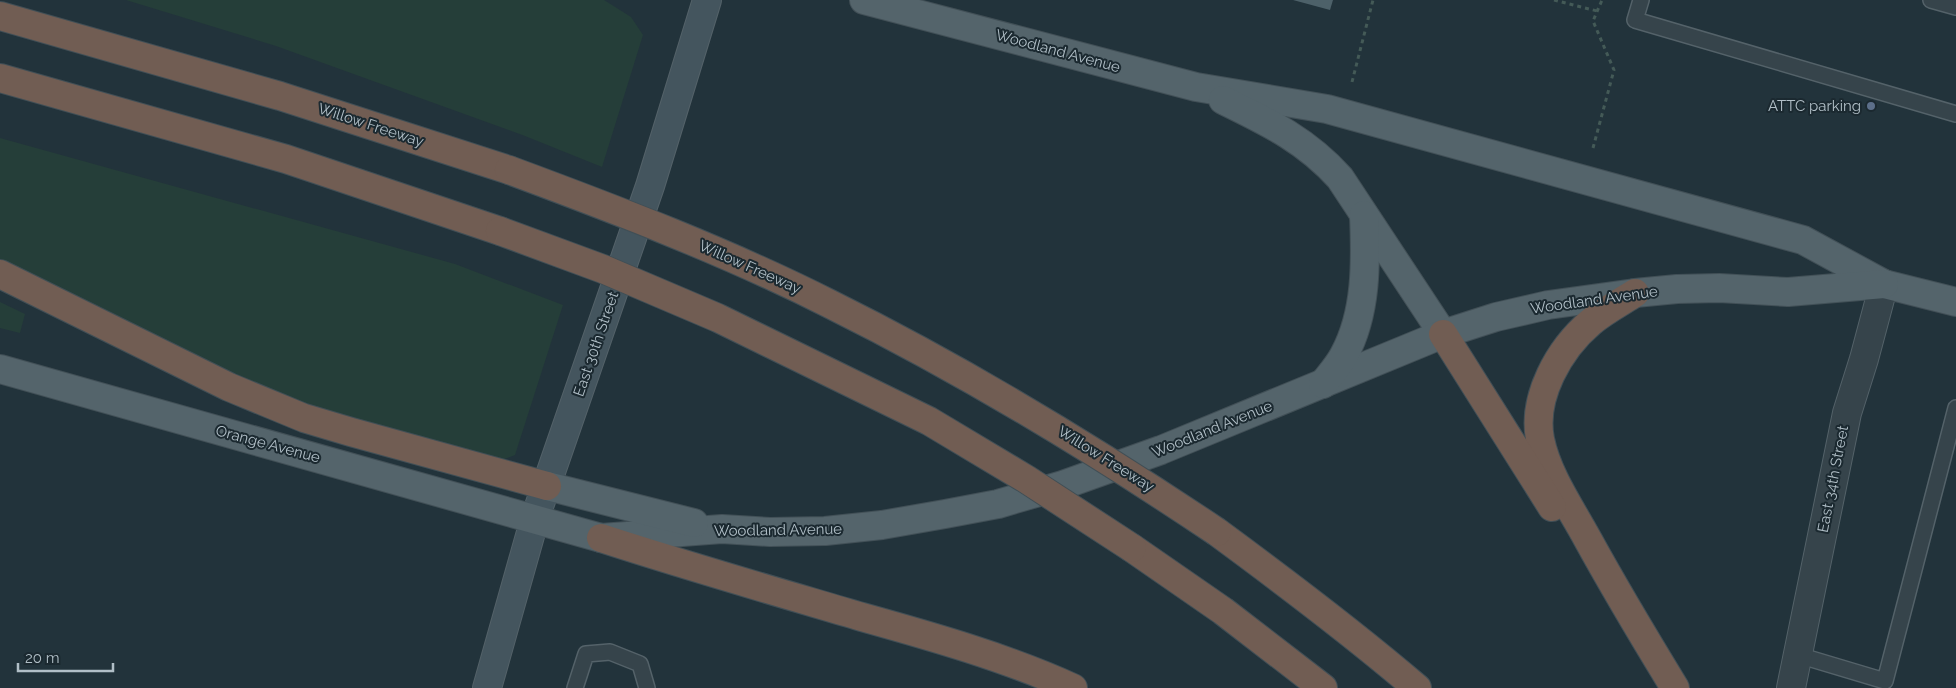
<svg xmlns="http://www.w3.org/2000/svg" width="1956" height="688" font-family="Raleway,sans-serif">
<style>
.green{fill:#253e39}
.building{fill:#4d6169}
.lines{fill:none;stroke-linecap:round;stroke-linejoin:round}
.lane-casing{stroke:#546269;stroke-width:18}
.street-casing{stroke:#546269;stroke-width:30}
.secondary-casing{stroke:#546269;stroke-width:30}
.primary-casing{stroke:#425057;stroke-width:30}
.highway-casing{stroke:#414f56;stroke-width:30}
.path{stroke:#445a57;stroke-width:3;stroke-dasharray:4 4;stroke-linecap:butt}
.lane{stroke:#36444b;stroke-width:15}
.street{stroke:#36444b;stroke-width:28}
.secondary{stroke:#44555e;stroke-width:28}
.primary{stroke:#54646b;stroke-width:28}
.highway{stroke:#715d53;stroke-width:28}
.highway-bridge-casing{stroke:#414f56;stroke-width:30;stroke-linecap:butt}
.highway-bridge{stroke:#715d53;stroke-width:28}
.service-dot{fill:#5c6f8a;stroke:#1b2930;stroke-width:2}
.labels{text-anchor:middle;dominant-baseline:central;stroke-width:4;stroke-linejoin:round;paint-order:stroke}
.street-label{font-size:15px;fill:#b1bfc7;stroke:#1b2930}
.poi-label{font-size:15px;fill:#b1bfc7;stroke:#1b2930;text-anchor:end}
</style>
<rect width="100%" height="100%" fill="#22333b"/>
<g class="green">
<polygon points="126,0 604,0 631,17 643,35 602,167 525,136 276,46"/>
<polygon points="0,138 455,264 563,305 515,455 502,460 304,405 161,340 0,259"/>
<polygon points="0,302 25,314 20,333 0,328"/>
</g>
<polygon class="building" points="1293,0 1333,0 1330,10"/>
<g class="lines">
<defs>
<g id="lane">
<polyline points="1641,0 1635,20 1956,114"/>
<polyline points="1931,0 1956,7"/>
<polyline points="1798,655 1885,681 1956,408"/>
<polyline points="575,688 586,654 610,652 640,664 647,688"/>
</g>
<polyline id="street" points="1791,688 1847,413 1864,359 1884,284"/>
<polyline id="secondary" points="487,688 535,518 650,186 707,0"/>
<g id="primary">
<polyline points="864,0 1196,87 1327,109 1803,240 1884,284 1956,302"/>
<path d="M1223 100C1268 122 1306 140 1340 178L1443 334"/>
<polyline points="0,369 601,538 722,529 770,532 825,531 882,525 945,514 998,504 1063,485 1161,450 1443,334 1496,317 1548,305 1635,293 1677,289 1719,288 1788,292 1884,284"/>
<path d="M1323 384C1330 375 1339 365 1344 355 1367 313 1366 261 1364 215"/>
<polyline points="547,486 694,523"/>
</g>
<g id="highway">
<polyline points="0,16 280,96 509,170"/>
<polyline points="0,78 286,159 500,231"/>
<polyline points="0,274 229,387 304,418 351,432 547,486"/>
<path d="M1635 293C1621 302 1604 311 1591 322 1559 349 1532 397 1540 439 1547 474 1570 507 1587 538 1615 589 1645 639 1675 688"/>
<polyline points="1443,334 1552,507"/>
<path d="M1217 532C1285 582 1353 633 1417 688"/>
<path d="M601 538C687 566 774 591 862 617 930 636 1008 658 1073 688"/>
<polyline points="1132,548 1223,611 1323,688"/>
</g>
</defs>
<use href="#lane" class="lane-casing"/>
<use href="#street" class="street-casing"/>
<use href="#secondary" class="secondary-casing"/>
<use href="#primary" class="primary-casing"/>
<use href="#highway" class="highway-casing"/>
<g class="path">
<polyline points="1554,0 1597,11"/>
<polyline points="1352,82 1373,0"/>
<polyline points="1593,148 1614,70 1593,21 1602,0"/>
</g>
<use href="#lane" class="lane"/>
<use href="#street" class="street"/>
<use href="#secondary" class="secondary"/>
<use href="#primary" class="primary"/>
<use href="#highway" class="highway"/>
<defs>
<g id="highway-bridge">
<path d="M509 170C617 210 727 252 830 304 965 371 1092 448 1217 532"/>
<polyline points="500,231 603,269 718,318 929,421 1026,479 1132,548"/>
</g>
</defs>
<use href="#highway-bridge" class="highway-bridge-casing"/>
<use href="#highway-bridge" class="highway-bridge"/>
</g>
<circle class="service-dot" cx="1871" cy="106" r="5"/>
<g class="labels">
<g class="street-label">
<text transform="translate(1058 51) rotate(15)">Woodland Avenue</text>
<text transform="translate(371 125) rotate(18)">Willow Freeway</text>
<text transform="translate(750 267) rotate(24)">Willow Freeway</text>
<text transform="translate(1594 300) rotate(-8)">Woodland Avenue</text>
<text transform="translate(596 344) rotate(-71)">East 30th Street</text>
<text transform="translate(1212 429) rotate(-22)">Woodland Avenue</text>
<text transform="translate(268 444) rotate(15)">Orange Avenue</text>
<text transform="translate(1106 459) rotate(32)">Willow Freeway</text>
<text transform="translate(1833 479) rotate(-79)">East 34th Street</text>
<text transform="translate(778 530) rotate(-1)">Woodland Avenue</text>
</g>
<g class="poi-label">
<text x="1861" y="106">ATTC parking</text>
</g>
</g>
<path d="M18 663v8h95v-8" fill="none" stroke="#b1bfc7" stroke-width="2.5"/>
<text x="25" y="663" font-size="15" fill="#b1bfc7" stroke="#1b2930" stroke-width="4" paint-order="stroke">20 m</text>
</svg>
